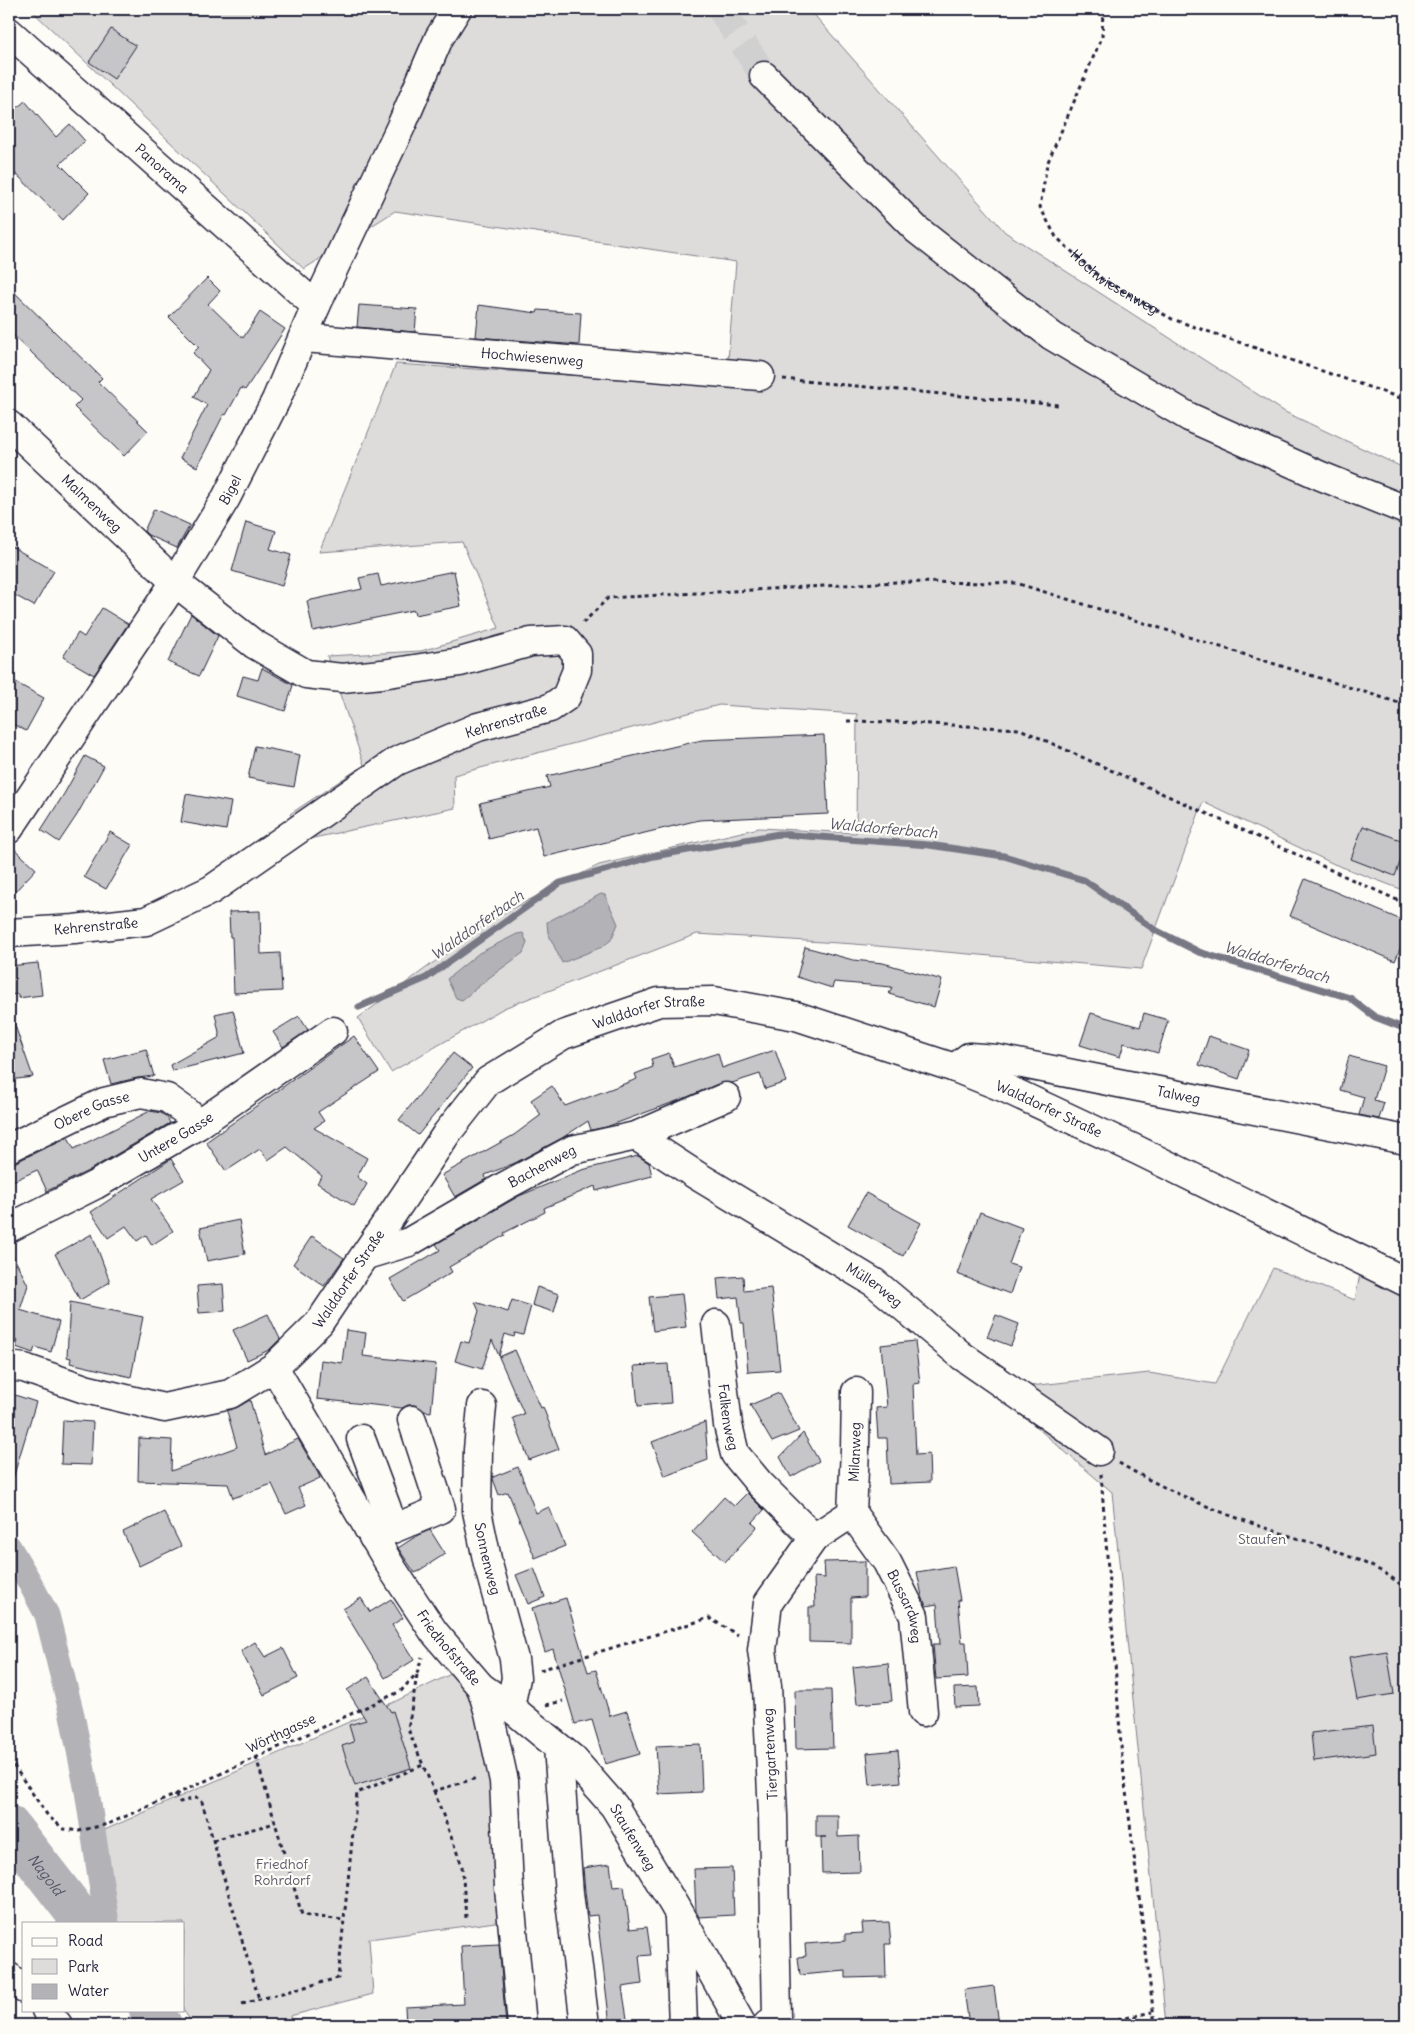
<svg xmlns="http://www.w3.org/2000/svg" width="1415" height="2034" font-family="Delius,sans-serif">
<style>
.green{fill:#dddcdb;stroke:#807f8b}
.water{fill:#b2b2b7;stroke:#787885}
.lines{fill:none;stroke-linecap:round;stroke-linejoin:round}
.stream{stroke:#787885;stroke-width:7}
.canal{stroke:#b2b2b7;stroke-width:25}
.river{stroke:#b2b2b7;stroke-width:42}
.building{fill:#c6c6c8;stroke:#22223b}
.minor-tunnel{stroke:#d1d0d1;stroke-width:28;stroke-dasharray:28 14;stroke-linecap:butt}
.minor-casing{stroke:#22223b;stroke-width:31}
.path{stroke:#22223b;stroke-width:3;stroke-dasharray:4 4;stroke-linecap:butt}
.minor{stroke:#fdfcf7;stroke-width:28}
.labels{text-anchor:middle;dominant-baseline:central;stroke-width:4.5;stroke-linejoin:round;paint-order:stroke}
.street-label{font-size:14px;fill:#22223b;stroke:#fdfcf7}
.park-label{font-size:14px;fill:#5a5a6b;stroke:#fdfcf7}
.water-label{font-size:15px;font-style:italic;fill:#545466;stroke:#fdfcf7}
</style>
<rect width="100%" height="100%" fill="#fdfcf7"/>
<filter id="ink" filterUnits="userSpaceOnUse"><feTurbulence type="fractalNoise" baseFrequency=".02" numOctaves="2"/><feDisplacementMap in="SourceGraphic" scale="10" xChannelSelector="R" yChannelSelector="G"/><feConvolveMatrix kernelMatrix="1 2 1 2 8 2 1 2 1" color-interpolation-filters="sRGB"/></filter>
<g filter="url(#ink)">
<g class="green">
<polygon points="30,9 809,9 1005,232 1285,412 1406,469 1406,891 1334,864 1203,802 1141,969 854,944 697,934 504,1008 391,1072 358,1018 497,916 599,865 759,828 856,833 857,714 719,705 454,775 455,808 304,840 290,814 364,765 327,656 421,651 499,628 462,542 319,552 396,364 726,385 736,262 395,211 304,269"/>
<polygon points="1273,1268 1355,1300 1360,1274 1406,1293 1406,2025 1166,2025 1112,1492 993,1390 1149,1373 1215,1384"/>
<polygon points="455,1672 487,1731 503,1921 369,1939 373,1994 290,2016 291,2025 194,2025 183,2010 184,1923 118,1923 111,1913 100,1832 394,1702"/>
</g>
<g class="water">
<polygon points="601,894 605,895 618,924 611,940 602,947 562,963 548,933 547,922"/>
<polygon points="523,933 527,943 523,953 490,977 462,1000 456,998 447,979 479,953 517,934"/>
</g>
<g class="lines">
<polyline class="stream" points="359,1007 426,978 560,883 654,856 779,834 929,845 1004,856 1084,880 1155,930 1199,952 1350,998 1375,1017 1406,1029"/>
<polyline class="canal" points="9,1547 29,1581 47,1615 72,1715 87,1791 107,1923"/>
<g class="river">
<path id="s1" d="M9 1826 84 1923"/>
<polyline points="150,2010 161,2025"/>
</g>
</g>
<g class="building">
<polygon points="111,29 136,46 114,79 89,62"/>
<polygon points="25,101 56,137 70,124 85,141 60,164 89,193 63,220 9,167 9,115"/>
<polygon points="207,278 220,291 208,304 243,338 260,312 285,329 245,390 241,388 226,415 224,414 197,467 180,458 207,405 194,397 209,370 193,353 199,347 169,317"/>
<polygon points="9,287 102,378 98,382 148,431 124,456 74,407 81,400 9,331"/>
<polygon points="359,305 417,309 415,332 357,327"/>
<polygon points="479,305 537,313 538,310 581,313 579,345 476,337"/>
<polygon points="154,509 190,525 177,548 148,535 144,531"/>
<polygon points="246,522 276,531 270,549 291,555 282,586 232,571"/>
<polygon points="9,545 54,571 34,606 9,592"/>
<polygon points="454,571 461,606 415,615 414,610 313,631 307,601 362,589 359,578 378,574 381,586"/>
<polygon points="102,608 128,624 94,675 63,657 78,633 84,637"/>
<polygon points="191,614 218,636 199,676 168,662"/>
<polygon points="262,668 293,685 285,711 237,696 243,676 258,680"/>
<polygon points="9,679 44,698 26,731 9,722"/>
<polygon points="824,735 828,814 699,820 544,857 536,827 489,839 480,803 550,787 547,776 702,740"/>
<polygon points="255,746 300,755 294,787 248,778"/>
<polygon points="85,756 104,766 77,815 59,842 41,830 64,794"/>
<polygon points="186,794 231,802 226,830 181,822"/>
<polygon points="1363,826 1406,842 1406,847 1395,876 1351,859"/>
<polygon points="110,832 132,845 106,889 84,877"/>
<polygon points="9,844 36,869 9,898"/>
<polygon points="1305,879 1406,922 1406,935 1395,961 1290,916"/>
<polygon points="260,911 261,954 280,953 282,991 234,993 232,937 230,937 229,912"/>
<polygon points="805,947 853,960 883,963 942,980 934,1007 889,994 892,987 834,982 832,988 797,977"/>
<polygon points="38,963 42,995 18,998 18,994 9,995 9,966"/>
<polygon points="233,1010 244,1053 172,1071 170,1065 220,1037 215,1014"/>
<polygon points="1091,1013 1140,1027 1144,1013 1168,1020 1158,1053 1124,1043 1120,1057 1080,1045"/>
<polygon points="299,1016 308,1030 283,1047 273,1032"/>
<polygon points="9,1017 12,1017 33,1077 9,1080"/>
<polygon points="354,1036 379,1072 318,1112 324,1121 314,1128 367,1158 357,1177 367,1184 354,1206 317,1183 322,1176 287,1147 268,1160 260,1149 226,1171 206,1142"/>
<polygon points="1209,1036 1249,1050 1239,1079 1199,1065"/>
<polygon points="146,1049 154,1076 137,1078 111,1084 104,1060"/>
<polygon points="775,1050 786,1082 765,1089 760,1074 732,1083 720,1083 685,1098 606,1127 591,1130 588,1121 562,1138 515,1163 485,1175 486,1179 455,1197 442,1175 514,1135 541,1115 531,1100 552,1086 565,1106 637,1079 635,1074 653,1067 651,1059 669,1053 674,1067 718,1053 722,1068"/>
<polygon points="453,1053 472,1068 418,1135 399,1120"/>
<polygon points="1349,1056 1384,1066 1374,1100 1384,1103 1379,1119 1359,1115 1364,1097 1340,1090"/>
<polygon points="150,1111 161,1113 167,1117 170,1123 88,1171 47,1191 37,1170 9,1183 9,1163 16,1162 68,1137 74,1149"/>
<polygon points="638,1156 649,1163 652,1176 596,1191 595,1186 544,1208 545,1212 504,1233 505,1235 449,1267 452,1272 403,1301 390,1279 440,1250 436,1244 519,1196 582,1170"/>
<polygon points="171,1159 184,1180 151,1199 173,1231 152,1245 146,1235 137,1241 126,1226 108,1238 91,1212"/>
<polygon points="866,1193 921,1223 903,1256 848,1225"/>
<polygon points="980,1212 1022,1228 1009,1264 1019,1267 1010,1294 957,1274"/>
<polygon points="239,1220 245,1254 207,1261 200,1228"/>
<polygon points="92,1234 110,1282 80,1300 55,1254"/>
<polygon points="312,1236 344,1258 324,1286 293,1264"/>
<polygon points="9,1248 28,1285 20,1310 59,1322 51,1352 35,1347 33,1353 16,1347 18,1341 9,1339"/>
<polygon points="743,1276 744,1291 771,1288 780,1370 748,1372 744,1323 741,1323 738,1297 719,1299 717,1278"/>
<polygon points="223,1284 225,1311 199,1313 197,1286"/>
<polygon points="537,1287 559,1294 554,1312 532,1305"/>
<polygon points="682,1294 686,1327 653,1331 649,1297"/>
<polygon points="512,1300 531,1306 523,1335 515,1333 514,1337 505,1334 499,1356 492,1340 482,1369 455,1361 461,1341 469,1343 479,1311 475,1302 508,1312"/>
<polygon points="70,1302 143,1317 131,1377 70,1363 71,1358 67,1357"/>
<polygon points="268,1314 280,1339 269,1350 247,1360 233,1330"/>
<polygon points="996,1315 1019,1324 1011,1346 987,1337"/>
<polygon points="346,1330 366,1333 363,1356 436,1364 431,1412 424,1411 415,1405 408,1405 402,1408 317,1399 321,1360 342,1363"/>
<polygon points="915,1341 920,1383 913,1384 916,1455 929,1454 930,1482 889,1484 887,1438 878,1438 876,1408 887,1407 881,1345"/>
<polygon points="515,1350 541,1408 543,1407 559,1449 529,1460 513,1418 524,1414 499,1357"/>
<polygon points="668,1364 671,1403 638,1406 634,1366"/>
<polygon points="9,1393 36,1402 13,1478 9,1477"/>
<polygon points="779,1393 799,1431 772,1442 750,1405"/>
<polygon points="250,1400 265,1455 298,1439 318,1473 320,1478 298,1488 306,1505 286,1514 272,1484 233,1498 228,1484 138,1481 139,1438 172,1440 171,1471 237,1447 227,1411 238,1407"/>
<polygon points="63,1420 93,1422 91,1465 61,1464"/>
<polygon points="705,1422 708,1460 665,1476 652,1442"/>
<polygon points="803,1433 819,1461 791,1477 780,1457"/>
<polygon points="518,1467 536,1513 549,1507 565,1546 535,1558 508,1492 499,1495 493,1479 493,1477"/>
<polygon points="747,1493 764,1510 752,1523 757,1527 725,1562 692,1532 724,1497 734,1506"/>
<polygon points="164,1512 181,1546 139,1566 123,1532"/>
<polygon points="430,1530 445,1554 415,1573 398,1548 418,1535"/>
<polygon points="865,1561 865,1597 851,1598 851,1643 809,1642 809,1607 815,1607 814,1577 825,1578 824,1562"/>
<polygon points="954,1566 960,1600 958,1600 962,1642 966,1642 968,1677 936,1679 933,1644 940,1644 937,1604 926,1606 922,1596 917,1572"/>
<polygon points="534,1568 545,1597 528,1604 516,1575"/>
<polygon points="361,1598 370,1612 391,1599 403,1618 392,1625 414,1660 385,1678 343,1609"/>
<polygon points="566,1598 588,1672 596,1670 610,1716 627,1711 640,1754 605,1764 592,1720 575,1724 553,1649 545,1652 532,1608"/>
<polygon points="255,1642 265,1657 283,1648 298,1678 264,1695 241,1651"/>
<polygon points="1387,1651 1394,1694 1357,1700 1349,1657"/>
<polygon points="888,1663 892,1701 857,1704 853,1667"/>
<polygon points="368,1677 391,1712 393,1711 411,1768 355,1786 342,1746 354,1742 349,1725 366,1720 347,1690"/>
<polygon points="978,1687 979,1706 955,1707 954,1688"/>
<polygon points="795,1690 831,1690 833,1748 796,1749"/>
<polygon points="1373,1726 1376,1753 1314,1761 1311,1733"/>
<polygon points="700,1744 702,1792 659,1794 656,1746"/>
<polygon points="898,1750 901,1782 870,1785 867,1753"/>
<polygon points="816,1815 838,1815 838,1837 859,1836 860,1872 822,1873 821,1837 826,1837 816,1837"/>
<polygon points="610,1864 613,1887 624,1886 630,1929 647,1927 651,1955 639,1956 642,1984 622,1987 628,2025 610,2025 597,1915 588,1916 585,1891 583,1868"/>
<polygon points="732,1868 734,1915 699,1917 696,1911 694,1869"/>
<polygon points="889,1922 891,1944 885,1944 886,1977 846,1978 846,1971 800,1975 798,1957 806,1956 805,1944 845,1941 845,1934 863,1933 862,1923"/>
<polygon points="499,1944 506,2025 406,2025 405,2007 464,2004 461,1946"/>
<polygon points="994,1986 999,2025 969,2025 964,1990"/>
</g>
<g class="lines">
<polyline class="minor-tunnel" points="721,9 764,76"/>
<defs>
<g id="minor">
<path id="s3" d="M9 32 316 306"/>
<polyline points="764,76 916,229 1052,336 1189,417 1321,476 1406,510"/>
<path id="s4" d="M304 338 760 376"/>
<path id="s5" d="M9 425 175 582 254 644 306 674 342 678 382 674 460 662 531 642 565 640 577 654V670L566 697 550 708 478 727 397 761 211 890 146 921 74 929 9 933"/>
<path id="s6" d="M9 829 175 582 226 498 276 400 316 306 402 124 439 38 457 9"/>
<path id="s7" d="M955 1068 969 1057 997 1059 1406 1140"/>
<path id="s8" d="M636 1136 696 1175 875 1283 962 1356 1099 1451"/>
<path id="s9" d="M9 1148 104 1102 141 1093 167 1098 188 1113 198 1125"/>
<path id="s10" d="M9 1228 95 1185 198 1125 333 1031"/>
<path id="s11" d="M366 1255 409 1242 505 1186 572 1150 636 1136 726 1097"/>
<path id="s12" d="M716 1324 728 1425 735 1454 759 1483 814 1538"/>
<path id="s13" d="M9 1366 24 1368 85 1389 164 1408 230 1394 274 1367 319 1323 447 1133 488 1081 563 1035 659 1002 714 1001 796 1016 955 1068 1007 1089 1137 1150 1406 1282"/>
<path id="s14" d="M274 1367 393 1570 434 1632 481 1687 489 1713 504 1781 509 1888 522 2025"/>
<path id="s15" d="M482 1406 478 1450 477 1511 488 1564 514 1659 516 1678 510 1707"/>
<polyline points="361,1439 387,1509 368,1528"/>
<path id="s16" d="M852 1513 887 1562 914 1616 923 1712"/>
<path id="s17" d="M852 1513 855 1449 856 1392"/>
<polyline points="373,1537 441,1509 412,1420"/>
<path id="s18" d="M481 1687 510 1707 573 1759 614 1806 674 1905 742 2025"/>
<polyline points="558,1747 569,1893 585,2025"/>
<polyline points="679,1919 683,2025"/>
<polyline points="9,1977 24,1989"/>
<polyline points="46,2010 58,2025"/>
<polyline points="767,2025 777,2017 773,1815 767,1686 762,1650 768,1603 814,1538 852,1513"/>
</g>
</defs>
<use href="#minor" class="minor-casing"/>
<g class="path">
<path id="s2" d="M1103 9 1102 37 1047 164 1040 207 1056 237 1102 279 1172 319 1406 400"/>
<polyline points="783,379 1058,405"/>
<polyline points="583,623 608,598 896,582 1016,583 1406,705"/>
<polyline points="847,721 896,722 1020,729 1406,904"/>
<path d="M1119 1463C1161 1488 1208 1508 1254 1524 1294 1539 1379 1559 1406 1590"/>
<polyline points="1101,1474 1122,1759 1155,2025"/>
<polyline points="540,1670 709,1618 738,1635"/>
<polyline points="417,1675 408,1729 423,1765"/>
<polyline points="546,1705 563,1701"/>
<polyline points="256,1757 302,1915 344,1920"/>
<polyline points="9,1759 48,1816 64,1829 79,1831 108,1824 170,1797 401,1691 417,1673 422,1657"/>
<polyline points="434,1791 462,1866 466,1918"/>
<polyline points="175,1794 180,1802 197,1798 202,1802 259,1999"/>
<polyline points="213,1840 275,1823"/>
<polyline points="242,2004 338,1978 357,1793 423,1765 434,1791 477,1778"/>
<polyline points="1095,2025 1152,2012"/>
</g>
<use href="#minor" class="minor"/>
</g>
</g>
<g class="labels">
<g class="street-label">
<text stroke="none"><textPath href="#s3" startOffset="205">Panorama</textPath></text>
<text stroke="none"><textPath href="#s2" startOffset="318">Hochwiesenweg</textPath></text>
<text stroke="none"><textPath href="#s4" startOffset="229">Hochwiesenweg</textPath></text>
<text stroke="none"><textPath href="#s6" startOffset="405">Bigel</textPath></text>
<text stroke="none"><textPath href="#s5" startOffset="114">Malmenweg</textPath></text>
<text transform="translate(506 721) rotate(-17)">Kehrenstraße</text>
<text transform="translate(96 926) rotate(-5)">Kehrenstraße</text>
<text stroke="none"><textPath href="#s13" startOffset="816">Walddorfer Straße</textPath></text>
<text stroke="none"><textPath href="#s7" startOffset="231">Talweg</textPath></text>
<text stroke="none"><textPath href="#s13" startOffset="1236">Walddorfer Straße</textPath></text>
<text stroke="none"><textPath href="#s9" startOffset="91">Obere Gasse</textPath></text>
<text stroke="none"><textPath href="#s10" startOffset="190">Untere Gasse</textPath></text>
<text stroke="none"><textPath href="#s11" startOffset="198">Bachenweg</textPath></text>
<text stroke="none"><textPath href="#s13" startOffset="396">Walddorfer Straße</textPath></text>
<text stroke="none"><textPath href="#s8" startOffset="281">Müllerweg</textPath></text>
<text stroke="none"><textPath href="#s12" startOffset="94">Falkenweg</textPath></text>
<text stroke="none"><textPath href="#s17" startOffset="61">Milanweg</textPath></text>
<text stroke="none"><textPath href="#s15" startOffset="154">Sonnenweg</textPath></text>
<text stroke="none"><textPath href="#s16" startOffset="109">Bussardweg</textPath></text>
<text stroke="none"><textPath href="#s14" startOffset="331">Friedhofstraße</textPath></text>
<text transform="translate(281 1733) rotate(-25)">Wörthgasse</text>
<text transform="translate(770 1754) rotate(-93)">Tiergartenweg</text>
<text stroke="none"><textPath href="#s18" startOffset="216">Staufenweg</textPath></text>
</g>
<g class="park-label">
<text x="1262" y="1539">Staufen</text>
<text x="282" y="1864">Friedhof<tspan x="282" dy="16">Rohrdorf</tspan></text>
</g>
<g class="water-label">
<text transform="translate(883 828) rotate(5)">Walddorferbach</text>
<text transform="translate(477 925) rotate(-35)">Walddorferbach</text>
<text transform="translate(1277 962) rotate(17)">Walddorferbach</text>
<text stroke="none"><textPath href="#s1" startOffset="61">Nagold</textPath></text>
</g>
</g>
<rect width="1415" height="2034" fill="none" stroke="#fdfcf7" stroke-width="30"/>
<rect x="15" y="15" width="1385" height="2004" fill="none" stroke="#22223b" stroke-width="2" filter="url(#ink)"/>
<rect x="22" y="1922" width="162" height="90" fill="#fdfcf7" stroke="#a5a5ac"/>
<rect x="32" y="1938" width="25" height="8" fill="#fdfcf7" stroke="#a5a5ac"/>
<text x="68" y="1946" font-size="15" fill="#22223b">Road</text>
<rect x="32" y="1959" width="25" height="15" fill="#dddcdb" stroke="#a5a5ac"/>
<text x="68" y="1972" font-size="15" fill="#22223b">Park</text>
<rect x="32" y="1984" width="25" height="15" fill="#b2b2b7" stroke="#a5a5ac"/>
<text x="68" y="1996" font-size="15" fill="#22223b">Water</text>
</svg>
